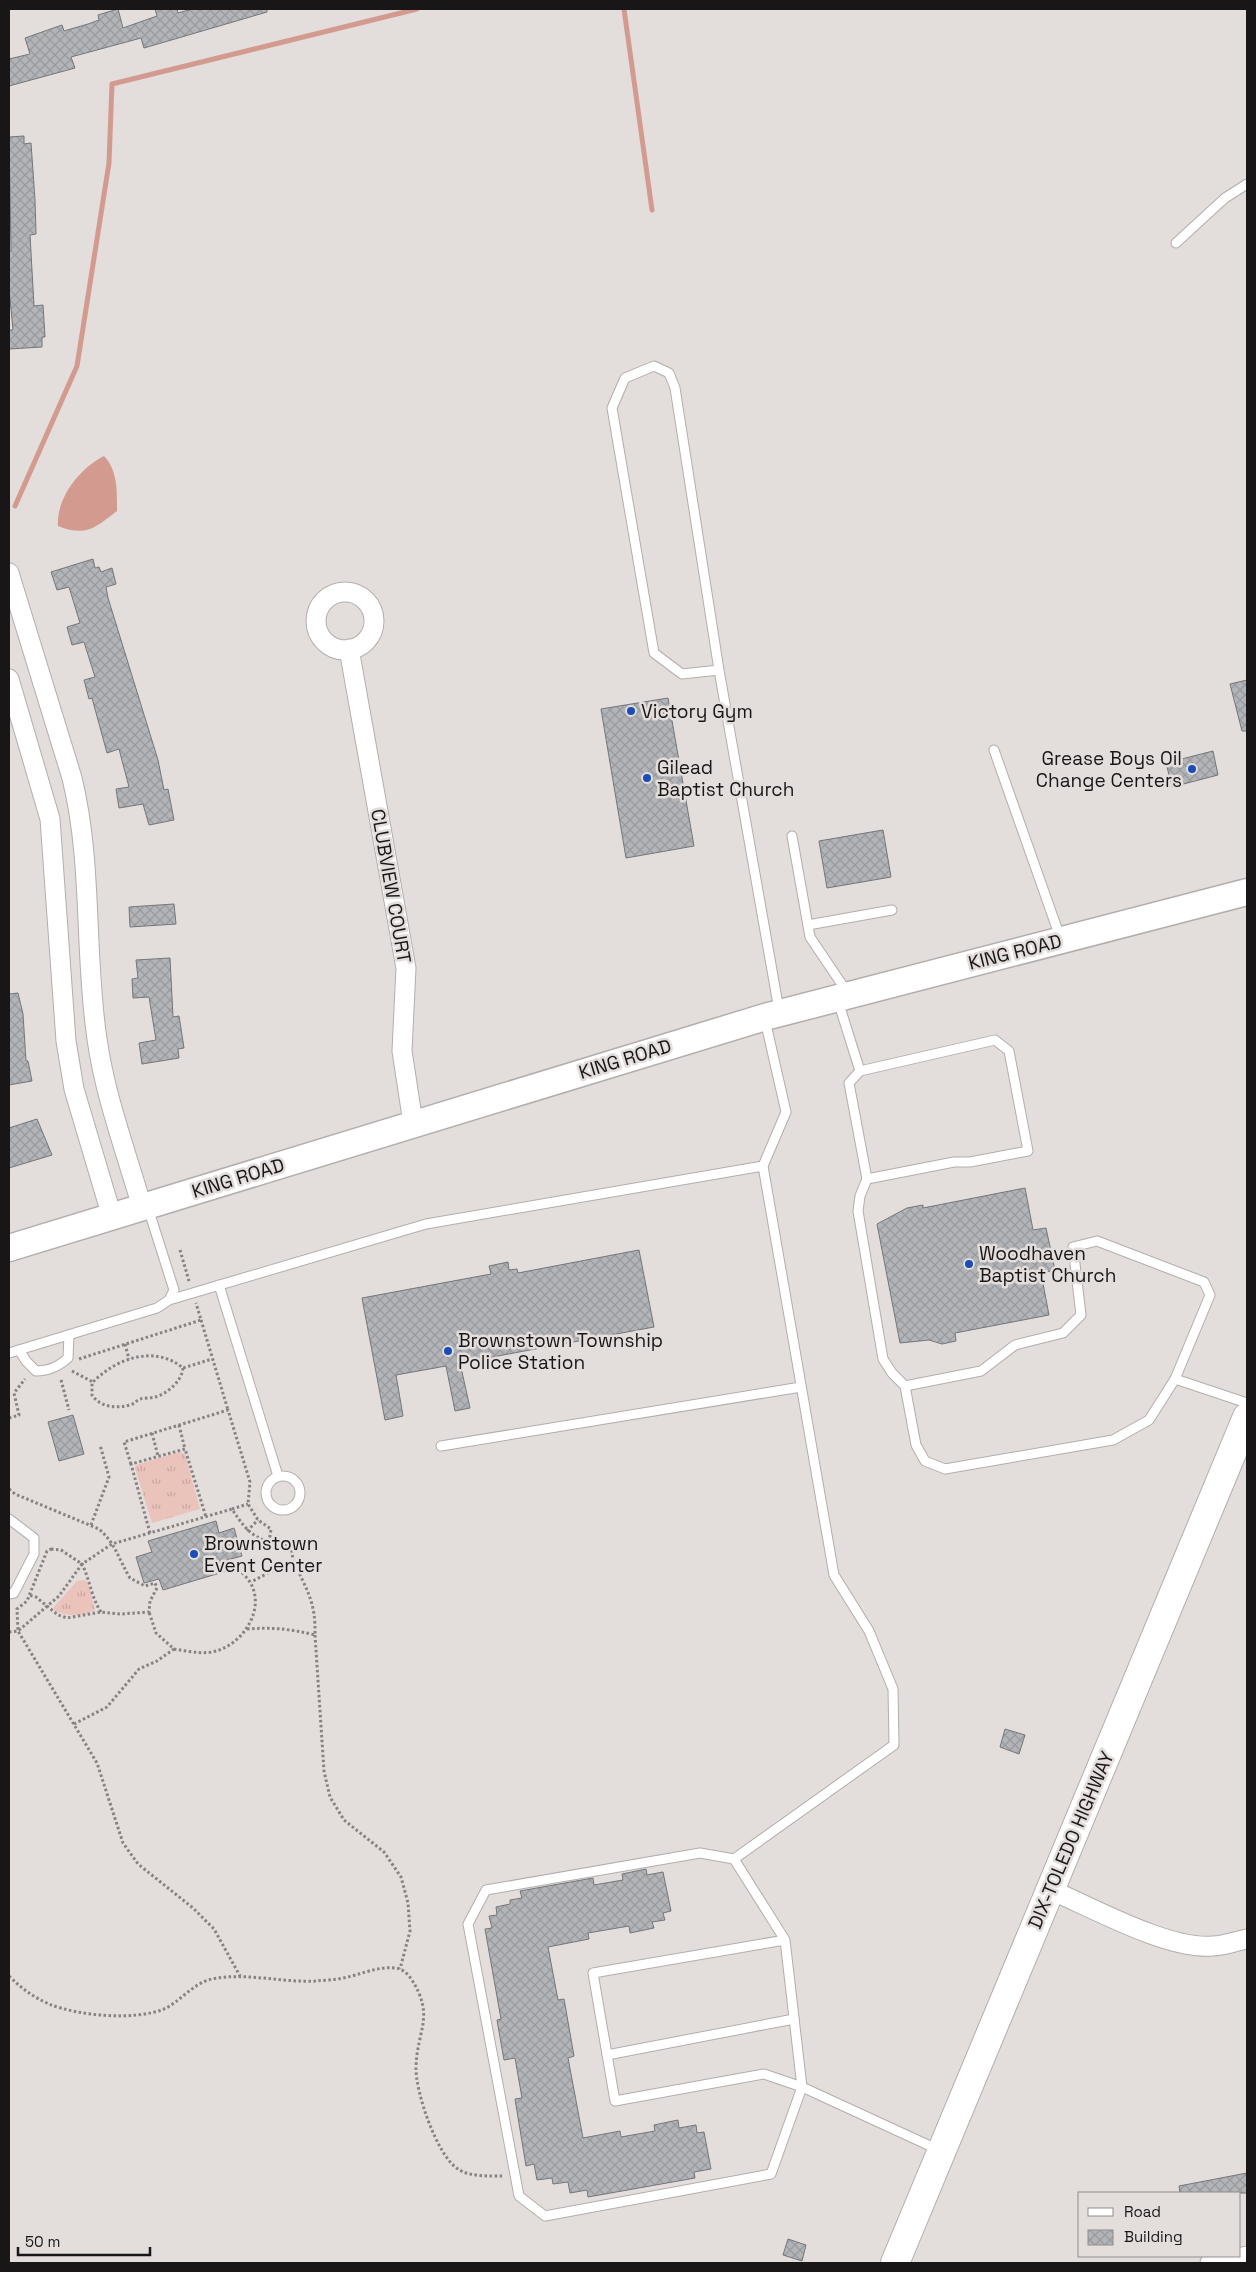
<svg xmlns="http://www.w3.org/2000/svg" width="1256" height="2272" font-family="'Space Grotesk',sans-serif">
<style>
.grass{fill:url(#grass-tufts)}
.water{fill:#d39b90}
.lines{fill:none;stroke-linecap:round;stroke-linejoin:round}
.stream{stroke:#d39b90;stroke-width:5}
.building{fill:url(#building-cross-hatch);stroke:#74767a}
.lane-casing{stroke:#b3aead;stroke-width:11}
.street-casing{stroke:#b3aead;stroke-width:21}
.secondary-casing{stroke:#b3aead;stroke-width:29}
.primary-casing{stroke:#b3aead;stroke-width:30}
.path{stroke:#878282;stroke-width:3;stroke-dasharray:2.5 2.5;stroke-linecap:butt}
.lane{stroke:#fff;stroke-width:9}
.street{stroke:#fff;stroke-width:19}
.secondary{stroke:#fff;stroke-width:26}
.primary{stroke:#fff;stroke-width:28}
.poi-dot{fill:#1a4db9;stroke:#e3dddc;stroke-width:2}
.labels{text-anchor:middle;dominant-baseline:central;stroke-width:5;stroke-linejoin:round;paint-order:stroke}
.poi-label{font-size:19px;fill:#181616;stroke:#e3dddc;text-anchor:start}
.street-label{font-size:19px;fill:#181616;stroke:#e3dddc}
</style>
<defs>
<pattern id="grass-tufts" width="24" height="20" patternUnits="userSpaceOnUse" patternTransform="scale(1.25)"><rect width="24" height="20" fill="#eac3bb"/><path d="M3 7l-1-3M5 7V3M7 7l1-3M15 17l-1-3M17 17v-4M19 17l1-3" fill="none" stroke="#c8a7a0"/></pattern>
<pattern id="building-cross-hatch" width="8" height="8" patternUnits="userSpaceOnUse" patternTransform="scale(1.25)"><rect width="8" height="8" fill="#b2b4b8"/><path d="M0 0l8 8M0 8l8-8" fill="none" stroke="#989a9d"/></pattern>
</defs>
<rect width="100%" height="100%" fill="#e3dddc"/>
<g class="grass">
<polygon points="180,1452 185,1454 200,1509 152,1523 135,1468 136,1465"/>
<path d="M85 1580C91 1586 92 1602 95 1610 83 1617 66 1617 54 1610V1607L77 1581Z"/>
</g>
<path class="water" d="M104 456C118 471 117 491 117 511 95 528 86 537 58 526 56 498 80 468 104 456Z"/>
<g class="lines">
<g class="stream">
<polyline points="624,9 652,210"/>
<polyline points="15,506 77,366 109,163 112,84 417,9"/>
</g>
</g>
<g class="building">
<polygon points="118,9 123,28 157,16 155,9 177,9 178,13 192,9 267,9 267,12 144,48 141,38 71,57 75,68 9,86 9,59 30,54 25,38 62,25 64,31 88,24 99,20 98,15"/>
<polygon points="24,136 24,144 31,143 35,200 36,234 30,235 34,306 43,305 45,337 42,337 42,347 9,349 9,330 13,330 9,289 9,251 11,251 9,137"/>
<polygon points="93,559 95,568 99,567 101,572 112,568 116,584 106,587 108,598 158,760 164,790 168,789 174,820 149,825 143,804 119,808 116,789 129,787 119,749 107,753 92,698 89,699 84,680 95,677 84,642 72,645 67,627 80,623 69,587 57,590 51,572"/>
<polygon points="1247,680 1247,731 1242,731 1230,684"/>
<polygon points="668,698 694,846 626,858 601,709"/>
<polygon points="1213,751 1218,775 1172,787 1166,763"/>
<polygon points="883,830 891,877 827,888 819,841"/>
<polygon points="174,904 176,924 130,927 129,907"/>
<polygon points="170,958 173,1017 179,1016 184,1048 178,1049 179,1058 142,1064 139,1043 156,1040 149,997 133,998 132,979 138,978 136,960"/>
<polygon points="18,993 23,1014 26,1061 28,1061 32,1081 9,1085 9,994"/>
<polygon points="37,1119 52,1155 9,1168 9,1128"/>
<polygon points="1025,1188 1033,1230 1046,1228 1055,1270 1041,1273 1049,1315 955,1333 956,1341 942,1344 929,1340 900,1343 877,1224 907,1208 923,1205 923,1208"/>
<polygon points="639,1250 654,1327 460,1363 470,1408 455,1411 446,1366 396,1375 403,1416 385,1420 362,1298 491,1274 489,1266 508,1262 509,1270 517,1269 518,1273"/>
<polygon points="73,1415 84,1454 59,1461 48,1422"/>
<polygon points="216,1521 219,1533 234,1528 242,1556 227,1560 230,1570 163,1590 159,1579 144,1583 136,1557 152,1552 148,1541"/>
<polygon points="1005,1729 1025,1735 1019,1754 1000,1747"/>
<polygon points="646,1869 647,1875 663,1872 671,1911 663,1913 665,1920 652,1922 654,1928 630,1933 629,1926 588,1933 589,1939 548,1947 558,2000 564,1999 574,2056 568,2058 583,2138 620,2131 621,2137 655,2131 654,2125 678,2120 679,2128 696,2125 697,2133 704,2132 711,2169 694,2172 695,2178 588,2197 587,2190 570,2193 568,2182 553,2184 552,2178 537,2180 534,2164 526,2166 515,2099 522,2098 515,2058 504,2060 497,2020 501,2019 485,1929 492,1928 489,1916 497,1915 496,1907 510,1904 510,1900 522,1898 520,1891 593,1878 594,1885 623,1880 622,1874"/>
<polygon points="1247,2173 1247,2193 1180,2193 1179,2186"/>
<polygon points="788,2239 806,2245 802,2261 783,2255"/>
</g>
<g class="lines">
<defs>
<g id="lane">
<polyline points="1176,243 1225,198 1247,184"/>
<polyline points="719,670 682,674 654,653 612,408 625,378 654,366 669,373 675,388 719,670 779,1010"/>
<polyline points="994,750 1060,937"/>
<polyline points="792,836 810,937 847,992"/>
<polyline points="808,925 892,910"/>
<polyline points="838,1001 860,1071 849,1083 867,1179 860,1196 858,1211 883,1359 892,1373 905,1386 916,1445 925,1461 945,1469 1113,1440 1149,1420 1175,1379 1247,1403"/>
<polyline points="765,1020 786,1112 763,1166 834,1575 869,1631 893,1689 894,1745 734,1859 700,1853 486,1890 468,1924 519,2196 545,2216 771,2174 802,2087 939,2150"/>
<polyline points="860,1071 995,1040 1009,1051 1028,1151 970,1162 954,1162 867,1179"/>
<polyline points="219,1285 278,1476"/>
<polyline points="169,1300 426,1224 763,1166"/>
<path d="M19 1350 26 1361 36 1371C49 1371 58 1367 68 1358L69 1335"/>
<polyline points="9,1353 157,1308 169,1300 174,1290 148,1208"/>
<polyline points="905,1386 981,1371 1015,1345 1063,1333 1081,1315 1073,1247 1097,1241 1204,1282 1210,1295 1175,1379"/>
<polyline points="441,1446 801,1387"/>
<circle cx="283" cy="1493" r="17"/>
<polyline points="9,1519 34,1538 34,1554 14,1593 9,1594"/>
<polyline points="734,1859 785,1940 802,2087 764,2074 615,2101 593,1973 785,1940"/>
<polyline points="607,2055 794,2019"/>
</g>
<g id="street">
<path d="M9 573 72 778C93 864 84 952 97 1039 105 1096 126 1152 142 1207"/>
<circle cx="345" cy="621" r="29"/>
<polyline points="349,649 406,968 402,1051 413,1123"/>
<polyline points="9,679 50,819 66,1041 74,1089 112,1217"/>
<path d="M1051 1890C1093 1908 1168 1950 1213 1946 1225 1946 1236 1941 1247 1939"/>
<polyline points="1210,2263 1247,2256"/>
</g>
<polyline id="secondary" points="9,1248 765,1017 1247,892"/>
<polyline id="primary" points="895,2263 1247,1417"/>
</defs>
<use href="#lane" class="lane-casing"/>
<use href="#street" class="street-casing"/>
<use href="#secondary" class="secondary-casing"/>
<use href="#primary" class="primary-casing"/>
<g class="path">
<polyline points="180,1250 189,1281"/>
<polyline points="201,1320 228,1410"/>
<polyline points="125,1344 129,1359"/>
<polyline points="79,1359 201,1320 196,1303"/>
<path d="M183 1368C182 1381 167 1394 155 1397 150 1398 144 1398 140 1399 136 1401 134 1404 130 1405 116 1409 100 1407 92 1395V1383C115 1359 154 1344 183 1368L212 1359"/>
<polyline points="72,1371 93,1382"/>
<polyline points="61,1380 69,1410"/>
<polyline points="9,1418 19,1415 14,1393 25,1379"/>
<polyline points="179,1425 185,1449"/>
<polyline points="152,1433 158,1456"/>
<polyline points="131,1464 124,1442 228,1410 250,1482 248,1504 258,1520 271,1529 269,1543"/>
<path d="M9 1489 15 1494 99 1529C116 1544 119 1560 130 1578L145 1586 155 1583 157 1588 150 1601 149 1612 121 1614 101 1612 67 1618 58 1615 36 1597 29 1595"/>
<polyline points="232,1509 248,1504"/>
<polyline points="91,1525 109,1477 100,1445"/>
<polyline points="247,1531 258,1520"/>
<polyline points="150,1533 131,1464 185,1449 206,1517"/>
<polygon points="51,1549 61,1550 82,1564 59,1596 18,1631 17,1609 27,1601 47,1551"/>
<path d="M101 1612C91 1597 90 1580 82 1564L112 1544 232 1509C249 1536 259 1542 291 1546L293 1560"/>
<path d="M247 1629C271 1627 291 1629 315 1635 316 1601 306 1589 293 1560L251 1582"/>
<polyline points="9,1632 18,1631 97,1763 123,1843 138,1864 193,1908 214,1929 240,1976"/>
<polyline points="315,1635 324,1771 330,1797 344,1820 384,1852 401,1877 408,1903 410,1931 400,1969"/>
<path d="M174 1649C186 1651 199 1654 212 1652 244 1646 269 1605 247 1578 242 1572 236 1567 229 1566"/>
<polyline points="74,1724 107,1707 139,1669 157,1661 174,1649 156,1633 149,1612"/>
<path d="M9 1976C21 1988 33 1997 49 2004 79 2016 134 2021 164 2009 180 2002 193 1983 212 1979 245 1972 282 1983 317 1981 325 1980 334 1980 343 1978 360 1975 377 1966 395 1968 402 1968 408 1974 412 1980 435 2017 417 2030 416 2067 415 2091 437 2156 458 2169 469 2177 490 2176 503 2176"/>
</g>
<use href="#lane" class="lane"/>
<use href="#street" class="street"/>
<use href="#secondary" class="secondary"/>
<use href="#primary" class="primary"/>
</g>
<g class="poi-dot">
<circle cx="631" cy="711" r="5"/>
<circle cx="1192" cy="769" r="5"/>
<circle cx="647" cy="778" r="5"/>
<circle cx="969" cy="1264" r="5"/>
<circle cx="448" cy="1351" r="5"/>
<circle cx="194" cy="1554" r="5"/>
</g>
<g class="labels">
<g class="poi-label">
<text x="641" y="711">Victory Gym</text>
<text x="1182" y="758" text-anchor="end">Grease Boys Oil<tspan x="1182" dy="22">Change Centers</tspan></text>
<text x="657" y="767">Gilead<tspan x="657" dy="22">Baptist Church</tspan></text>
<text x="979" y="1253">Woodhaven<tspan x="979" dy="22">Baptist Church</tspan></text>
<text x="458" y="1340">Brownstown Township<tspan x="458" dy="22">Police Station</tspan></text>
<text x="204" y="1543">Brownstown<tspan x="204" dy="22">Event Center</tspan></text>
</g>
<g class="street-label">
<text transform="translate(391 886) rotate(80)">CLUBVIEW COURT</text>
<text transform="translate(1015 952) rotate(-14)">KING ROAD</text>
<text transform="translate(625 1059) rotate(-17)">KING ROAD</text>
<text transform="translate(238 1178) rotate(-17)">KING ROAD</text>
<text transform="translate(1071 1840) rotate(-67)">DIX-TOLEDO HIGHWAY</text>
</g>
</g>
<rect width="1256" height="2272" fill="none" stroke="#181616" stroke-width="20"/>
<rect x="1078" y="2192" width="162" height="65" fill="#e3dddc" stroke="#928d8d"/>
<rect x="1088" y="2208" width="25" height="8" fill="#ffffff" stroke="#928d8d"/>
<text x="1124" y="2217" font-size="15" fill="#181616">Road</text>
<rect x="1088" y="2230" width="25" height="15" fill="url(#building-cross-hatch)" stroke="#928d8d"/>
<text x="1124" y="2242" font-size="15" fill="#181616">Building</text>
<path d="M18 2247v8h132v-8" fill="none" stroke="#181616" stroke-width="2.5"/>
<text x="25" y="2247" font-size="15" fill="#181616" stroke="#e3dddc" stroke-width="4" paint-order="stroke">50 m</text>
</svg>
